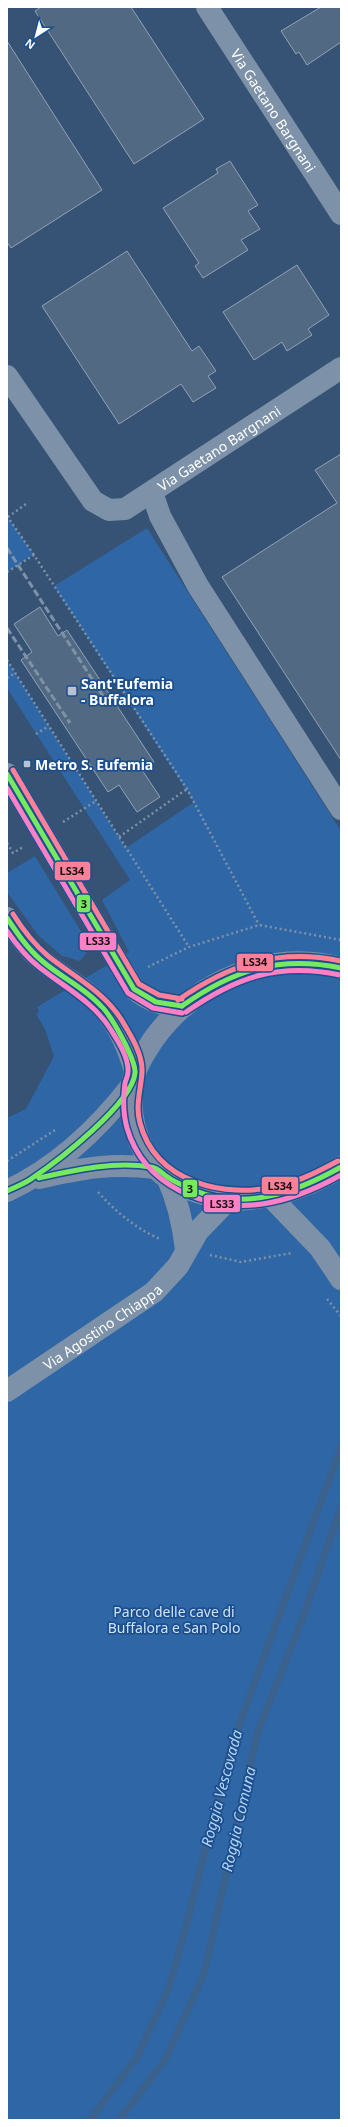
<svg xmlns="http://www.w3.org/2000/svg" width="348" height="2127" font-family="'Noto Sans',sans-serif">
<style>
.green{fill:#2f66a5}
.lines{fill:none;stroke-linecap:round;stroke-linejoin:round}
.stream{stroke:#3b618d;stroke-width:7}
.building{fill:#526984;stroke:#92a2b6}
.path{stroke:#7d92a8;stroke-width:2.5;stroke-dasharray:2 3;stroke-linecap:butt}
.minor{stroke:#7d92a8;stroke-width:22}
.major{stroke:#7d8ea7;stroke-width:22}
.rail{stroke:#7e92a7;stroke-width:3;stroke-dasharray:7 3;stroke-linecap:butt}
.bus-1-casing{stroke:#1b4f8f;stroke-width:8}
.bus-2-casing{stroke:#1b4f8f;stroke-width:8}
.bus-3-casing{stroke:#1b4f8f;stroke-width:8}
.bus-1{stroke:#76e961;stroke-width:5}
.bus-2{stroke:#ff80c5;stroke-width:5}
.bus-3{stroke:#ff8098;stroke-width:5}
.poi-dot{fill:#b9c2ce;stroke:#1b4f8f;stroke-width:1.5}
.labels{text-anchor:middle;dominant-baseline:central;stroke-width:3.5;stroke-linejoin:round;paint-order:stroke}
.street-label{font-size:14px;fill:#fff;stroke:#1b4f8f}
.poi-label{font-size:14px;font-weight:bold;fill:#fff;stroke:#1b4f8f;text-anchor:start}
.park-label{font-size:14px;fill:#cfe3fa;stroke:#1b4f8f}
.water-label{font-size:15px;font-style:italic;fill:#b5d3f5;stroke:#1b4f8f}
.line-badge{stroke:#1b4f8f;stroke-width:1.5}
.pale-badge-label{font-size:11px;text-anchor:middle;font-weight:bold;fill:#111}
</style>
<rect width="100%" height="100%" fill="#365274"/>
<g class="green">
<polygon points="7,516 34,555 7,572"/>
<polygon points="147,528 341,831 341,2120 7,2120 7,1118 26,1109 54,1056 45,1029 36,1014 39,1012 37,1007 129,952 102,900 130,880 7,688 7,660 126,848 194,802 54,586"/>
<polygon points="35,856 82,933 87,952 80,961 62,956 38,935 7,892 7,873"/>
</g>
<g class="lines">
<g class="stream">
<polyline points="90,2120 137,2057 168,1990 185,1931 231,1747 341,1447"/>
<polyline points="119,2120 165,2060 204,1974 257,1734 303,1617 341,1507"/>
</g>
</g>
<g class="building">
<polygon points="41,7 131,7 204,119 134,164 35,11"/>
<polygon points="321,7 341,7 341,42 307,65 299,52 296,54 281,31"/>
<polygon points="7,41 102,190 11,248 7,242"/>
<polygon points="230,161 258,205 248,211 260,229 241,240 248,250 203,278 195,266 199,263 163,208 218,173 216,169"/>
<polygon points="127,251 192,351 199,346 216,371 208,376 216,388 193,402 181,384 119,424 42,306"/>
<polygon points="297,265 329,315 308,329 312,335 287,351 282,342 254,360 223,312"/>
<polygon points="341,454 341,760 222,577 337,503 315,470"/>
<polygon points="40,607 58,636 67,630 154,762 142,770 160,797 137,812 119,785 108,792 21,660 32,652 14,624"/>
</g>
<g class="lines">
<g class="path">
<polyline points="7,516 34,555"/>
<polyline points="8,517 26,504"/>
<polyline points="7,572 34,555 187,789 259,925"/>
<polyline points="7,660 189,947"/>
<polyline points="7,678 15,673"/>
<polyline points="36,734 49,726"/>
<polyline points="63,822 96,801"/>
<polyline points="119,837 187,789"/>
<polyline points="7,843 13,853 23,847"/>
<polyline points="148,967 189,947 259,925 341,940"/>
<polyline points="7,1161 55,1130"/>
<path d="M98 1192C116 1212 135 1228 160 1239"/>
<polyline points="210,1255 241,1262 292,1253"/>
<polyline points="327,1299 341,1316"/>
</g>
<g class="minor">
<path id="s1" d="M207 7 341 214"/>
<path id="s2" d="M7 376 93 501 109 510 125 509 341 368"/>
<polyline points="152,492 160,516 198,586 341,809"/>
<path d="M7 774 134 989C149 1001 162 1006 182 1006"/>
<path d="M7 918C17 934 29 951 44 962 63 977 85 988 102 1007 119 1025 128 1047 135 1071"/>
<path d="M167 1177C178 1201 183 1223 186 1250"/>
<polyline points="270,1196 320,1248 341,1279"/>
<path id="s3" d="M7 1391 154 1292 178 1266 198 1231 229 1199"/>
</g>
<g class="major">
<path d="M341 968C270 949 195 981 153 1040 144 1054 134 1069 132 1086 129 1114 136 1146 156 1168 175 1189 220 1202 248 1199 282 1196 312 1185 341 1167"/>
<path d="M39 1178C83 1168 110 1163 156 1168"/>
<path d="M7 1191C58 1167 98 1129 132 1085"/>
</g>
<g class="rail">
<polyline points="7,548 105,699"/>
<polyline points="7,628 70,723"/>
</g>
<defs>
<g id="bus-1">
<polyline points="7,774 134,989 156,1002 182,1006"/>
<path d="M7 918C17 933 27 948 41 960 60 977 84 987 101 1006 111 1015 136 1060 135 1073 132 1104 58 1161 31 1179 24 1184 15 1187 7 1191"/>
<path d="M182 1006C233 970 279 955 341 968"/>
<path d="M39 1178C75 1170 113 1161 151 1167 159 1168 162 1174 169 1178 176 1183 185 1186 193 1190 244 1211 295 1193 341 1167"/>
</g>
<g id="bus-2">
<polyline points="7,788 128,993 153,1008 182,1013"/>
<path d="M7 931C16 944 26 957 39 967 64 987 94 1002 111 1030 118 1041 129 1058 128 1072 128 1076 126 1079 125 1083 123 1098 123 1114 127 1128 144 1186 206 1212 262 1204 290 1200 316 1189 341 1175"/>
<path d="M186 1012C236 977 279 962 340 975"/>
</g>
<g id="bus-3">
<polyline points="13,770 139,984 159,995 182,999"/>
<path d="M13 914C23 930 34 944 48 956 73 976 103 991 121 1019 130 1034 143 1054 142 1072 141 1090 135 1105 140 1123 156 1183 225 1199 279 1186 300 1181 319 1171 338 1161"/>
<path d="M178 1000C230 964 278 948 341 961"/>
</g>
</defs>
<use href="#bus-1" class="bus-1-casing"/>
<use href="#bus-2" class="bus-2-casing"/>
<use href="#bus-3" class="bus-3-casing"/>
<use href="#bus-1" class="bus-1"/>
<use href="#bus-2" class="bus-2"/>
<use href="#bus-3" class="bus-3"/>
</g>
<g class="poi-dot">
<rect x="67" y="686" width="10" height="10" rx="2"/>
<rect x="23" y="760" width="8" height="8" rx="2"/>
</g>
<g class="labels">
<g class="street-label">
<text stroke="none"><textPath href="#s1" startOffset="123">Via Gaetano Bargnani</textPath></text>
<text stroke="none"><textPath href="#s2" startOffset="298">Via Gaetano Bargnani</textPath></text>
<text stroke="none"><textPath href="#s3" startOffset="115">Via Agostino Chiappa</textPath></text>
</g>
<g class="poi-label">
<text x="81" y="683">Sant'Eufemia<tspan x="81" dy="16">- Buffalora</tspan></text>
<text x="35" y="764">Metro S. Eufemia</text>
</g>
<g class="park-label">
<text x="174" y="1611">Parco delle cave di<tspan x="174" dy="16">Buffalora e San Polo</tspan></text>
</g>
<g class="water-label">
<text transform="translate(221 1788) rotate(-75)">Roggia Vescovada</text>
<text transform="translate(238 1819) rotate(-77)">Roggia Comuna</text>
</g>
</g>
<g class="line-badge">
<rect x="54" y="861" width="37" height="20" rx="4" fill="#ff8098"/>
<rect x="76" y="894" width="15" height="19" rx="4" fill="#76e961"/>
<rect x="79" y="932" width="38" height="19" rx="4" fill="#ff80c5"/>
<rect x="236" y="953" width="38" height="19" rx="4" fill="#ff8098"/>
<rect x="261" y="1176" width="38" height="19" rx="4" fill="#ff8098"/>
<rect x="182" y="1179" width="16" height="19" rx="4" fill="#76e961"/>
<rect x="203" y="1194" width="38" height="19" rx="4" fill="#ff80c5"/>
</g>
<g class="pale-badge-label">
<text x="72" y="875">LS34</text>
<text x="84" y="908">3</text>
<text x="98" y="945">LS33</text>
<text x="255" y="966">LS34</text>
<text x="280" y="1190">LS34</text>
<text x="190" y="1193">3</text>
<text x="222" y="1208">LS33</text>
</g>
<rect width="348" height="2127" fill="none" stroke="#ffffff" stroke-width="16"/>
<g transform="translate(36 36) rotate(216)" stroke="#1b4f8f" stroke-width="3" paint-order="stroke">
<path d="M0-3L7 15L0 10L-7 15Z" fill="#ffffff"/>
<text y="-6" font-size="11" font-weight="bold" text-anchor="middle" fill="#ffffff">N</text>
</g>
</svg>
